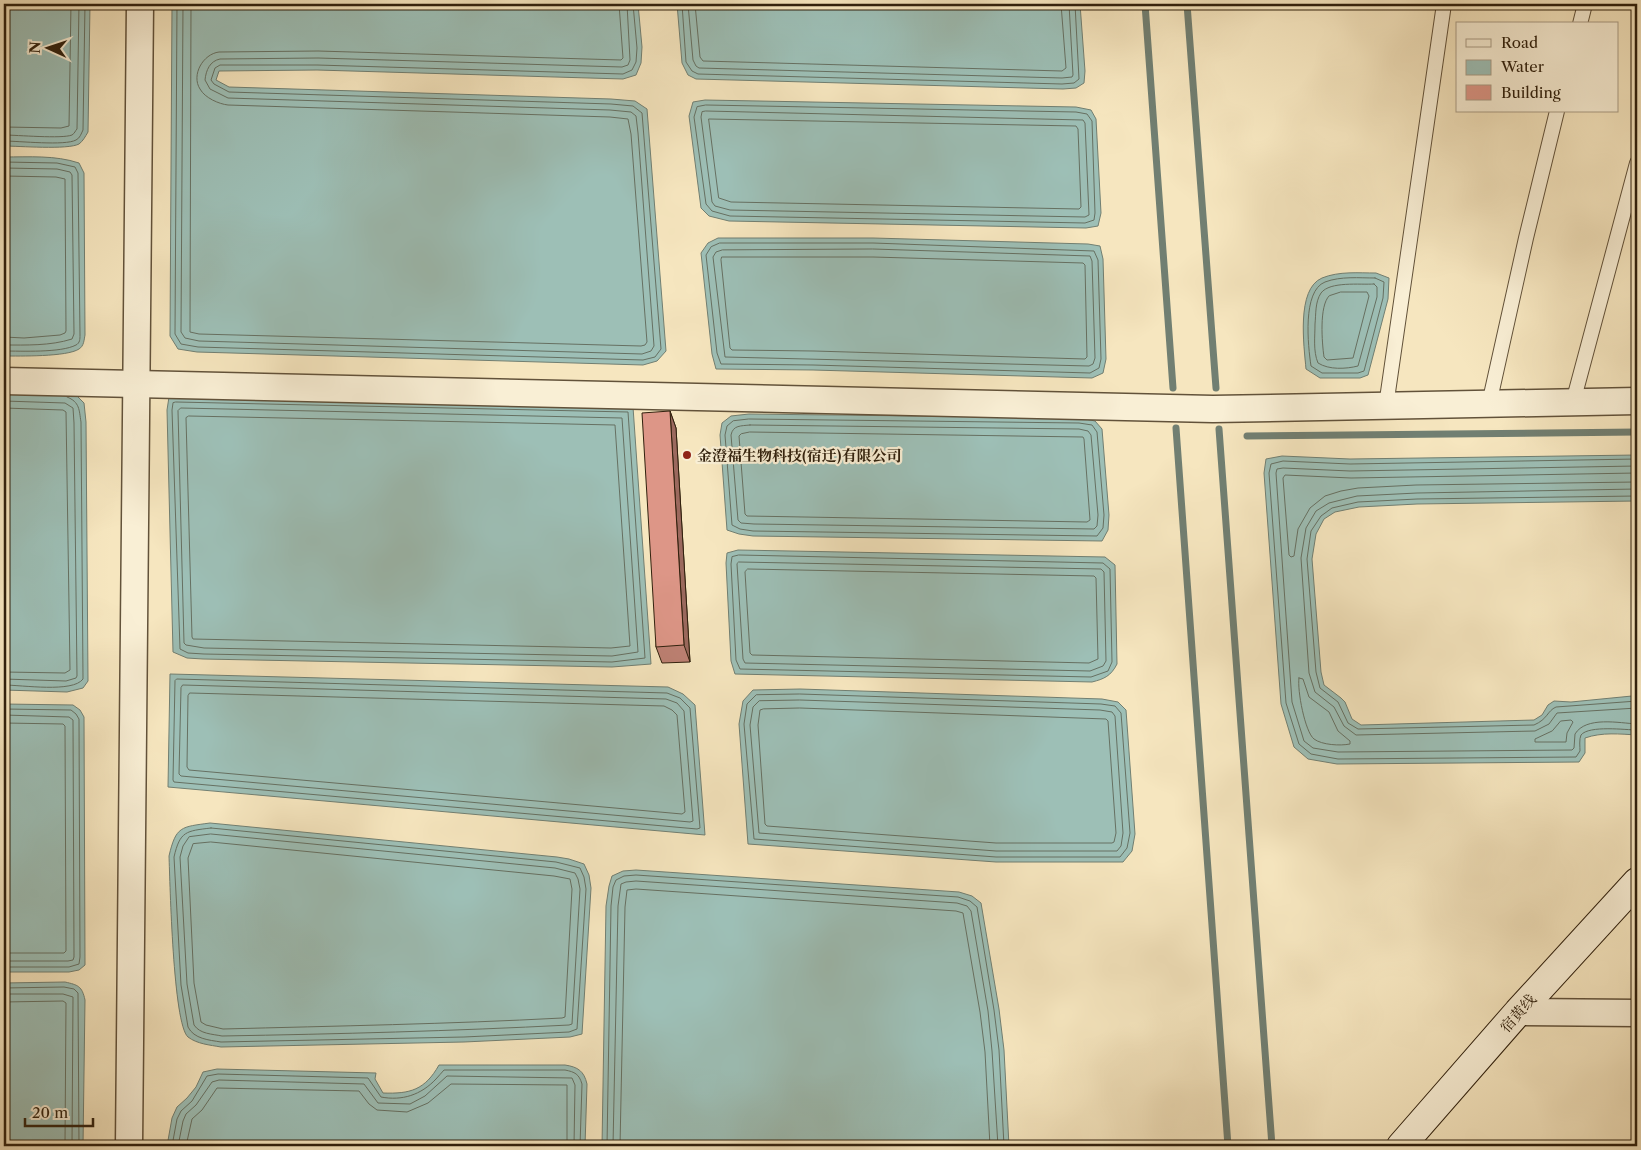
<svg xmlns="http://www.w3.org/2000/svg" width="1641" height="1150" font-family="'Libre Caslon Text','Noto Serif SC',serif">
<style>
.water{fill:#9dbfb6;stroke:#717f72}
.lines{fill:none;stroke-linecap:round;stroke-linejoin:round}
.shore{stroke:#667062;stroke-width:1}
.stream{stroke:#717f72;stroke-width:7}
.service-casing{stroke:#62523a;stroke-width:16}
.minor-casing{stroke:#62523a;stroke-width:29}
.secondary-casing{stroke:#30200d;stroke-width:30}
.service{stroke:#f9efd5;stroke-width:14}
.minor{stroke:#f9efd5;stroke-width:26}
.secondary{stroke:#f9efd5;stroke-width:28}
.wall{fill:#be8174;stroke:#30200d}
.shaded-wall{fill:#9b695e;stroke:#30200d}
.building{fill:#dd9687;stroke:#30200d}
.poi-dot{fill:#8f2418;stroke:#f9efd5;stroke-width:2}
.labels{text-anchor:middle;dominant-baseline:central;stroke-width:4.5;stroke-linejoin:round;paint-order:stroke}
.poi-label{font-size:15px;font-weight:bold;fill:#30200d;stroke:#f9efd5;text-anchor:start}
.street-label{font-size:15px;fill:#30200d;stroke:#f9efd5}
</style>
<rect width="100%" height="100%" fill="#f6e6bf"/>
<filter id="stains"><feTurbulence type="fractalNoise" baseFrequency=".004" numOctaves="4"/><feColorMatrix values="0 0 0 0 .2 0 0 0 0 .09 0 0 0 0 .02 0 0 0 .5 -.17"/></filter>
<radialGradient id="worn" r=".72"><stop offset=".6" stop-color="#630" stop-opacity="0"/><stop offset="1" stop-color="#630" stop-opacity=".3"/></radialGradient>
<g class="water">
<path d="M4 4H90L88 132C85 137 83 141 79 144 68 150 18 146 4 146Z"/>
<polygon points="172,4 638,4 642,47 641,63 636,75 623,79 317,70 219,71 216,80 229,87 611,99 635,101 647,109 666,351 657,361 643,365 197,352 178,349 170,336"/>
<polygon points="677,4 1080,4 1085,71 1084,83 1076,88 1063,89 696,79 688,75 682,63"/>
<polygon points="705,100 1076,107 1091,110 1096,119 1101,213 1098,226 1086,228 729,221 709,216 701,208 689,116 693,102"/>
<path d="M4 157C29 157 55 155 79 163L84 173 85 335C84 340 84 346 79 349 67 357 19 356 4 356Z"/>
<polygon points="718,238 873,238 1088,244 1100,246 1103,259 1106,359 1103,373 1092,378 813,370 716,369 712,354 701,253 708,243"/>
<path d="M1376 273 1389 278 1388 299 1368 375 1360 378H1320L1306 369C1304 346 1296 289 1322 278 1339 271 1359 273 1376 273Z"/>
<polygon points="4,390 77,396 84,403 86,422 88,681 83,688 67,692 4,690"/>
<polygon points="169,397 633,407 651,664 612,667 203,659 187,658 173,652 167,410"/>
<polygon points="749,414 1080,418 1095,421 1102,429 1109,515 1108,530 1102,541 753,536 739,534 727,530 720,435 722,423 731,416"/>
<path d="M1637 455V501L1417 504 1359 507 1335 512 1324 519 1316 534 1312 559 1321 672 1324 685 1341 698 1345 702 1352 719 1361 725 1534 720 1542 715 1548 705 1554 701 1571 702 1632 696 1637 697V735C1620 734 1602 732 1585 738V753L1579 762 1337 764 1308 759 1294 747 1281 704 1264 473 1266 459 1282 456 1350 459Z"/>
<path d="M738 550 1105 557 1115 565 1117 664C1111 676 1104 679 1092 682L735 674 731 661 726 563 727 553Z"/>
<polygon points="170,674 668,687 683,694 695,705 705,835 168,787"/>
<polygon points="800,689 1102,699 1118,702 1126,710 1135,834 1132,851 1123,862 996,862 748,844 739,724 743,701 753,690"/>
<polygon points="4,704 73,705 80,710 84,717 85,965 79,970 69,972 4,972"/>
<path d="M210 823 557 857 569 859 584 864 589 875 591 888 582 1034 570 1037 464 1042 221 1047C210 1045 197 1044 188 1037 173 1024 170 883 169 856 176 826 181 827 210 823Z"/>
<polygon points="636,870 959,892 972,896 981,903 999,1009 1004,1050 1009,1146 602,1146 606,906 609,886 612,876 623,871"/>
<path d="M65 982C78 985 82 986 85 1000L83 1146H4V983Z"/>
<path d="M439 1065H565C578 1067 584 1071 587 1084L585 1146H167L172 1118 177 1107 187 1098 196 1087 203 1072 217 1069 376 1073 375 1079 383 1093C410 1094 425 1090 439 1065Z"/>
</g>
<g class="lines">
<g class="shore">
<polyline points="177,4 175,334 181,344 198,347 643,360 655,357 661,349 642,113 633,106 611,104 229,92 214,84 211,80 215,68 220,65 317,65 623,74 632,70 636,62 637,48 633,4"/>
<path d="M183 4 181 332 185 338 199 341 642 354 651 351 654 346 638 133 636 116 631 112 610 110 228 98 210 89 205 80C206 70 210 61 220 59L318 58 622 67 628 65 630 60 627 4"/>
<path d="M191 4 190 332 199 334 641 346 645 345 647 342 631 134 628 119 610 117 228 105C219 104 205 98 200 89 191 75 203 54 219 52L318 51 621 60 623 58 619 4"/>
<polyline points="682,4 686,62 692,71 698,74 1062,84 1074,83 1079,79 1075,4"/>
<polyline points="688,4 693,60 696,66 699,68 1062,78 1072,77 1073,75 1069,4"/>
<polyline points="695,4 700,57 703,61 1062,71 1066,68 1061,4"/>
<polygon points="706,105 1076,112 1087,114 1092,121 1095,213 1094,220 1085,223 730,216 712,211 706,204 694,117 697,107"/>
<polygon points="706,111 1083,120 1085,123 1089,215 1085,217 730,210 715,206 712,202 701,117 702,112"/>
<polygon points="709,119 1076,126 1078,129 1081,207 1079,209 731,202 719,198"/>
<polyline points="4,127 61,128 69,126 71,4"/>
<path d="M4 135C17 135 62 139 72 135 75 133 75 131 77 129L79 4"/>
<path d="M4 141C19 141 65 146 76 140 80 138 81 134 83 130L85 4"/>
<path d="M4 162 57 163 75 167 78 173 80 335C80 339 80 343 76 345 61 353 21 351 4 351"/>
<path d="M4 168 57 169 70 172 72 175 74 334 72 339C50 346 26 345 4 345"/>
<polyline points="4,176 56,177 65,179 66,331 65,333 60,335 24,338 4,337"/>
<polygon points="720,243 873,243 1094,251 1098,260 1101,359 1099,368 1090,373 813,365 721,364 717,353 706,255 711,247"/>
<polygon points="873,249 1090,256 1092,261 1095,358 1093,364 1089,366 725,357 713,257 716,252 722,250"/>
<polygon points="722,257 873,257 1083,263 1085,265 1087,357 1085,359 814,351 732,350 730,348 721,260"/>
<path d="M1375 278 1384 282 1383 298 1364 371 1358 373H1322L1311 366C1308 346 1302 291 1325 282 1341 276 1359 278 1375 278Z"/>
<path d="M1374 284 1377 287V297L1358 366C1346 369 1329 370 1318 363 1313 351 1315 337 1315 324 1316 314 1315 302 1321 293 1330 281 1360 285 1374 284Z"/>
<path d="M1341 292H1367L1369 296 1353 358 1327 360 1324 357C1322 343 1319 306 1329 296Z"/>
<polyline points="4,401 65,403 73,408 74,423 77,676 76,678 66,681 4,679"/>
<polygon points="176,402 628,412 645,658 612,662 204,654 188,653 180,649 172,410 173,403"/>
<polyline points="4,408 63,410 66,412 70,670 65,673 4,672"/>
<polygon points="181,408 622,418 638,652 612,656 204,648 186,645 184,643 178,411"/>
<polygon points="189,416 615,425 630,646 611,648 193,639 192,637 186,418"/>
<polygon points="749,419 1079,423 1092,425 1097,432 1104,515 1103,528 1097,536 753,531 740,529 732,525 725,435 727,426 733,421"/>
<path d="M750 425 1079 429 1088 431 1091 435 1098 515 1097 526 1094 529 754 524 741 523 738 520 731 435C733 425 741 426 750 425Z"/>
<polygon points="750,432 1083,437 1084,439 1090,520 1087,522 747,516 745,514 739,436 741,434"/>
<path d="M1637 459 1350 464 1283 461 1271 464 1269 473 1286 703 1299 744 1311 754 1338 759 1576 757 1580 751C1580 747 1579 739 1581 735 1589 725 1626 730 1637 730"/>
<path d="M1637 466 1350 471 1283 468 1277 469 1276 473 1292 702 1304 741 1313 748 1338 752 1572 750 1574 748 1575 734C1586 716 1619 723 1637 724"/>
<polyline points="1637,473 1351,478 1285,475 1283,478 1289,555 1291,557 1294,556 1298,529 1310,508 1325,496 1341,491 1358,488 1416,485 1637,482"/>
<polyline points="1637,489 1417,493 1357,496 1329,503 1316,511 1306,528 1301,558 1309,673 1315,692 1334,707 1344,726 1356,735 1535,731 1549,724 1557,713 1637,708"/>
<path d="M1637 496 1417 499 1358 502 1332 508 1321 516 1311 531 1307 559 1316 672 1320 688 1338 702 1348 723 1358 729 1534 725C1548 719 1547 711 1556 707L1637 701"/>
<polygon points="739,555 1103,563 1110,569 1112,662 1108,671 1091,677 740,669 736,660 731,564 732,557"/>
<polygon points="739,562 1101,569 1104,572 1106,661 1103,666 1090,671 745,663 743,659 737,564"/>
<polygon points="748,569 1094,576 1096,578 1098,659 1089,663 752,655 750,653 745,572"/>
<path d="M1299 678 1303 679 1309 697 1329 712 1338 731 1350 741V744C1340 746 1322 745 1314 739 1305 732 1297 690 1299 678Z"/>
<polygon points="177,679 667,693 680,698 690,708 700,828 697,829 174,782 173,780 175,681"/>
<path d="M4 685C22 685 73 693 83 679L81 422C79 410 80 402 67 397"/>
<polygon points="183,685 666,699 677,703 684,711 693,821 690,822 181,776 179,774 181,688"/>
<polygon points="190,693 664,706 672,710 677,715 685,812 682,814 189,770 187,767 188,696"/>
<polygon points="800,694 1101,704 1115,706 1121,713 1130,833 1127,848 1120,857 996,857 754,839 744,724 747,704 756,695"/>
<polygon points="800,700 1100,710 1112,712 1115,716 1123,833 1121,846 1117,851 996,851 759,833 750,725 753,707 759,701"/>
<polygon points="800,708 1106,719 1108,721 1116,833 1114,842 1112,843 996,843 767,826 765,824 758,725 760,710 763,709"/>
<polyline points="4,709 71,710 76,714 79,719 80,957 79,964 69,967 4,967"/>
<polyline points="4,715 69,717 73,720 74,957 73,960 68,961 4,961"/>
<polygon points="1561,721 1571,720 1573,722 1567,733 1566,742 1535,742 1535,739 1552,731"/>
<polyline points="4,723 63,724 65,726 66,951 64,953 4,953"/>
<path d="M211 828 556 862 580 868 584 877 586 889 577 1029 569 1032 464 1037 221 1042C209 1040 194 1039 188 1027L181 985 174 857C180 831 186 831 211 828Z"/>
<path d="M211 834 555 868 575 873 578 879 580 889 572 1024 569 1025C453 1031 338 1034 222 1036 212 1034 200 1034 194 1025L187 984 180 857 183 846 189 837Z"/>
<path d="M211 842 554 876 570 879 572 889 565 1017 562 1018C449 1024 336 1026 223 1029L206 1025 201 1022 194 983 188 858 193 844Z"/>
<polyline points="4,988 64,987 74,989 78,993 79,1146"/>
<polyline points="4,994 63,994 73,997 72,1146"/>
<polyline points="4,1002 63,1001 66,1003 65,1146"/>
<path d="M172 1146 177 1119 181 1111 192 1101 207 1076 218 1074 368 1078 381 1097C402 1101 421 1095 436 1079 439 1076 441 1073 444 1070H565C575 1072 579 1074 582 1084L580 1146"/>
<polyline points="178,1146 183,1121 186,1114 196,1105 212,1082 219,1080 364,1084 378,1103 410,1104 425,1096 447,1076 572,1078 575,1085 574,1146"/>
<polyline points="186,1146 192,1119 202,1110 217,1088 359,1091 369,1104 377,1110 407,1112 428,1103 451,1084 567,1085 567,1146"/>
<polyline points="607,1146 611,906 613,887 616,880 624,876 636,875 958,897 970,901 977,907 994,1010 999,1050 1004,1146"/>
<polyline points="613,1146 618,906 621,884 626,882 636,881 957,903 967,906 971,911 988,1011 992,1051 998,1146"/>
<polyline points="620,1146 625,907 627,890 636,889 956,911 963,913 980,1012 985,1052 990,1146"/>
</g>
<g class="stream">
<polyline points="1145,4 1173,388"/>
<polyline points="1187,4 1216,388"/>
<polyline points="1176,428 1228,1146"/>
<polyline points="1219,429 1272,1146"/>
<polyline points="1247,436 1637,432"/>
</g>
<defs>
<g id="service">
<polyline points="1580,24 1585,4"/>
<polyline points="1573,402 1637,163"/>
<polyline points="1489,404 1526,238 1557,111"/>
<polyline points="1386,406 1444,4"/>
</g>
<g id="minor">
<polyline points="4,381 1213,409 1637,401"/>
<polyline points="1518,1012 1637,1013"/>
<polyline points="129,1146 140,4"/>
</g>
<polyline id="secondary" points="1401,1146 1518,1012 1637,882"/>
</defs>
<use href="#service" class="service-casing"/>
<use href="#minor" class="minor-casing"/>
<use href="#secondary" class="secondary-casing"/>
<use href="#service" class="service"/>
<use href="#minor" class="minor"/>
<use href="#secondary" class="secondary"/>
</g>
<polygon class="wall" points="670,411 676,428 690,662 662,663 656,647"/>
<polygon class="shaded-wall" points="670,411 676,428 690,662 684,645"/>
<polygon class="building" points="670,411 684,645 656,647 642,413"/>
<circle class="poi-dot" cx="687" cy="455" r="5"/>
<g class="labels">
<g class="poi-label">
<text x="697" y="455">金澄福生物科技(宿迁)有限公司</text>
</g>
<g class="street-label">
<text transform="translate(1518 1013) rotate(-48)">宿黄线</text>
</g>
</g>
<rect width="1641" height="1150" fill="none" stroke="#f6e6bf" stroke-width="20"/>
<rect x="5" y="5" width="1631" height="1140" fill="none" stroke="#30200d" stroke-width="2.5"/>
<rect x="10" y="10" width="1621" height="1130" fill="none" stroke="#30200d"/>
<rect x="1456" y="22" width="162" height="90" fill="#f9efd5" stroke="#a99c85"/>
<rect x="1466" y="39" width="25" height="8" fill="#f9efd5" stroke="#a99c85"/>
<text x="1501" y="48" font-size="15" fill="#30200d">Road</text>
<rect x="1466" y="60" width="25" height="15" fill="#9dbfb6" stroke="#a99c85"/>
<text x="1501" y="72" font-size="15" fill="#30200d">Water</text>
<rect x="1466" y="85" width="25" height="15" fill="#dd9687" stroke="#a99c85"/>
<text x="1501" y="98" font-size="15" fill="#30200d">Building</text>
<g transform="translate(48 48) rotate(273)" stroke="#f9efd5" stroke-width="4" paint-order="stroke">
<path d="M0-4L9 19L0 12L-9 19Z" fill="#30200d"/>
<text y="-8" font-size="14" font-weight="bold" text-anchor="middle" fill="#30200d">N</text>
</g>
<path d="M25 1118v8h68v-8" fill="none" stroke="#30200d" stroke-width="2.5"/>
<text x="32" y="1118" font-size="15" fill="#30200d" stroke="#f9efd5" stroke-width="4" paint-order="stroke">20 m</text>
<rect width="100%" height="100%" filter="url(#stains)"/>
<rect width="100%" height="100%" fill="url(#worn)"/>
</svg>
